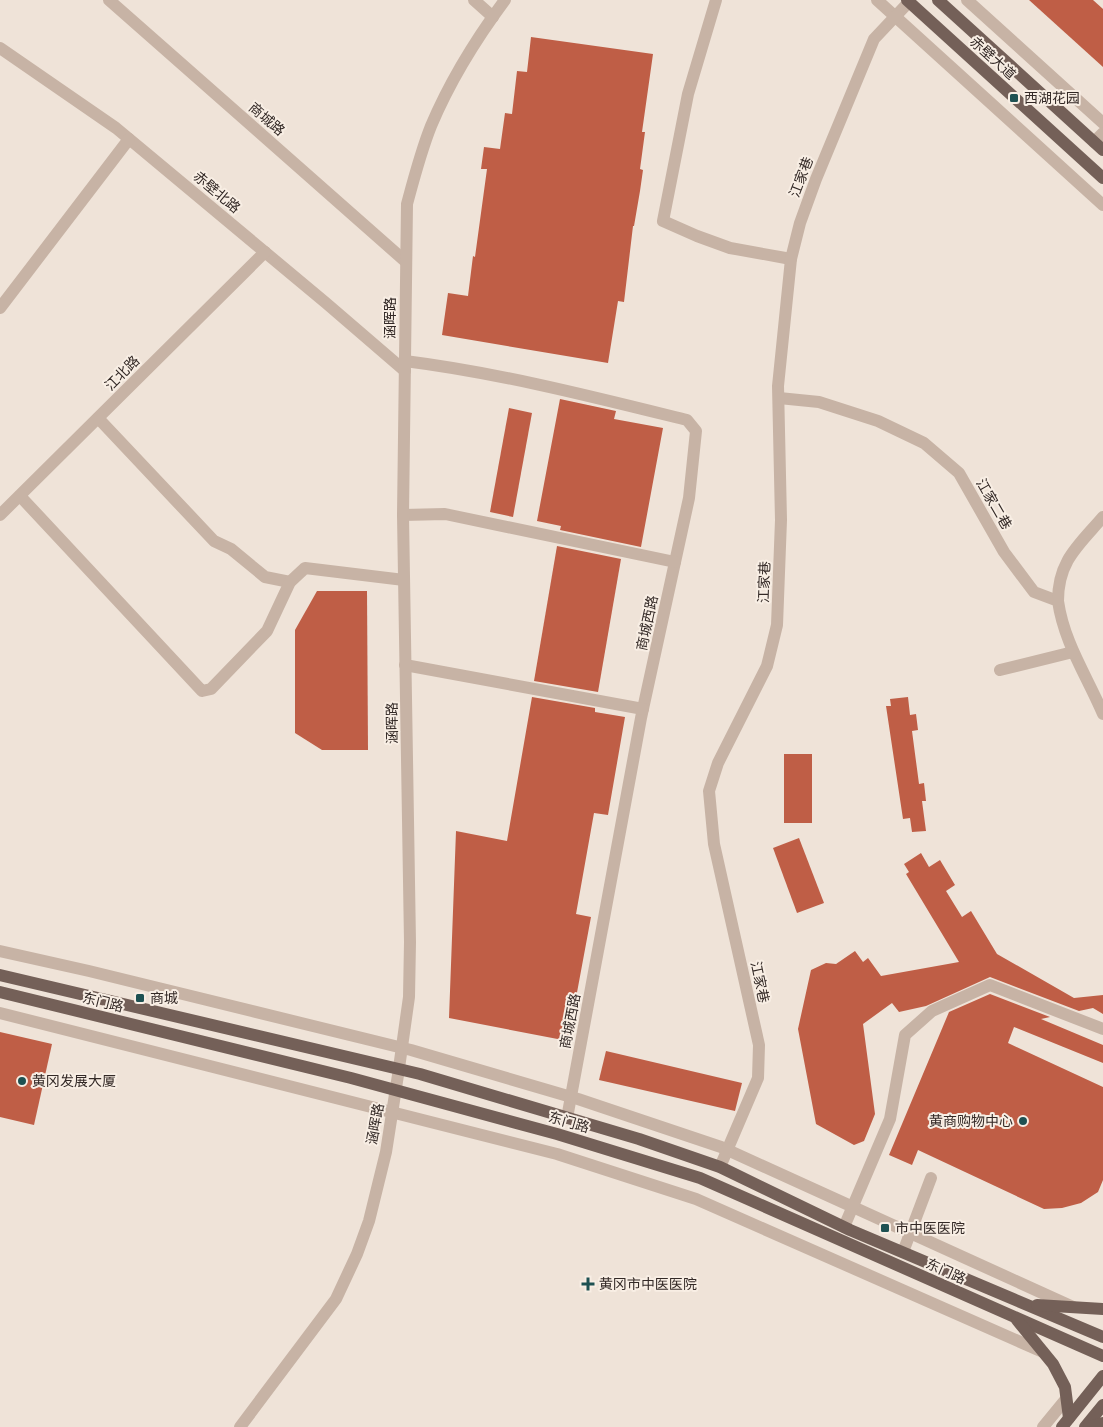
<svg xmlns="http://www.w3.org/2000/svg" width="1103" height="1427" font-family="Quicksand,'Noto Sans SC',sans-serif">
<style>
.building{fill:#bf5e46}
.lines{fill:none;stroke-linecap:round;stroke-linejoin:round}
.minor{stroke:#c7b3a5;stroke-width:12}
.major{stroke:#746058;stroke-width:12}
.poi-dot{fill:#1e5152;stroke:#f8eee4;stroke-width:2}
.labels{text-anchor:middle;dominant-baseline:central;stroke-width:4;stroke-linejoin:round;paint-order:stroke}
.street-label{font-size:14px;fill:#332926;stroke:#f8eee4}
.poi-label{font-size:14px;fill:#332926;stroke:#f8eee4;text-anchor:start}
</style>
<rect width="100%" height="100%" fill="#efe3d8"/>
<g class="building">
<polygon points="1029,0 1093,0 1103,9 1103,67"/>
<polygon points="531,37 653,54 642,132 645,132 640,169 643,170 640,191 634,226 633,226 624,302 618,301 608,363 442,335 448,293 468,296 473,256 475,257 487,169 481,169 484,147 500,149 505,113 512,114 517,71 527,72"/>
<polygon points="560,399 616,411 614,419 663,428 641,547 560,530 561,526 537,521"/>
<polygon points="509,408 532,413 513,517 490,512"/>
<polygon points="557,546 621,559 598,692 534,681"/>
<polygon points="317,591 367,591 368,750 322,750 295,733 295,630"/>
<polygon points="532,697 595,708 595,712 625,717 608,815 594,813 576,914 591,917 568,1041 449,1018 456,831 507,841"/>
<polygon points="908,697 910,715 916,714 918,730 912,731 919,784 924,783 926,801 922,801 926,831 912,832 910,818 903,819 886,706 891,706 890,699"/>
<rect x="784" y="754" width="28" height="69"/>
<polygon points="799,838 824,903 797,913 773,848"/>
<polygon points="921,853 929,867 940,860 955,885 946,891 962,917 971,911 997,954 1074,998 1103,995 1103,1014 1093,1008 1079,1011 990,977 926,1006 899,1012 892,1003 863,1024 875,1114 864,1141 854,1145 816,1124 798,1029 811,970 826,963 836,964 855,951 863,962 868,958 881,976 959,962 906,874 909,872 904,864"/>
<polygon points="990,994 1050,1017 1041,1019 1103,1045 1103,1063 1014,1027 1008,1043 1103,1087 1103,1180 1098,1192 1081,1203 1062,1208 1044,1209 918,1150 912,1165 889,1155 949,1012"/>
<polygon points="0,1032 52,1044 34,1125 0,1117"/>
<polygon points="606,1051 742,1083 735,1111 599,1080"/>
</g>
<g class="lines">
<g class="minor">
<polyline points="109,0 405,261"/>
<polyline points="474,0 493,17"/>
<polyline points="716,0 688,94 663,221 697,236 730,248 791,259"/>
<polyline points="877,0 1103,205"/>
<polyline points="967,0 1103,123"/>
<polyline points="0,48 116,128 326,303 405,371"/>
<polyline points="1094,142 1103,133"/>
<polyline points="0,308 129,139"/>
<path d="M405 361C500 373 594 397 687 420L696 431 689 498 641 718 567 1118"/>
<path d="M779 398 819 402 878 421 924 443 959 473 1004 552 1034 592 1058 601C1064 643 1087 676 1103 714"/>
<polyline points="98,418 214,541 231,549 265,577 290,582"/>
<polyline points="20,496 202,691 211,689 267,631 290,582 305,568 404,580"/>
<polyline points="0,515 265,252"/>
<polyline points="403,515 445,514 675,562"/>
<path d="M1058 601C1058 561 1078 546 1103 517"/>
<polyline points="405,665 643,709"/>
<polyline points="1000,670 1073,652"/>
<polyline points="0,951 89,971 411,1050 578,1099 721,1147 1073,1307"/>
<polyline points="0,1013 557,1154 696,1199 1043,1352"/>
<polyline points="720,1167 758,1078 759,1045 714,844 709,791 718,763 767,666 777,625 781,520 778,386 791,259 800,223 816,179 874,39 909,2"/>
<polyline points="844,1227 890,1119 905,1035 932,1011 990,985 1103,1029"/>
<polyline points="903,1252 931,1178"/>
<path d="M240 1427 336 1299 357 1254 369 1221 386 1152 398 1075 409 997 410 942 403 515 407 204C414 178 421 151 431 126 450 81 476 39 505 0"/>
<polyline points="1043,1427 1066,1399"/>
</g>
<g class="major">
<polyline points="907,0 1103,178"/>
<polyline points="938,0 1103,150"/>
<polyline points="0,975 420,1074 639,1139 720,1167 850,1230 1103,1337"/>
<polyline points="0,992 351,1078 557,1134 700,1178 1103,1356"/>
<polyline points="1037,1305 1103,1309"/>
<polyline points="1017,1320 1053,1364 1065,1387 1069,1418"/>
<polyline points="1062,1427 1103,1376"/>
<polyline points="1085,1427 1103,1405"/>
<polyline points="1089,1427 1103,1423"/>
</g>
</g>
<g class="poi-dot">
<rect x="1009" y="93" width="10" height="10" rx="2.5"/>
<rect x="135" y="993" width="10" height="10" rx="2.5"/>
<circle cx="22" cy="1081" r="5"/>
<circle cx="1023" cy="1121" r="5"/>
<rect x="880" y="1223" width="10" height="10" rx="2.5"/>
<path d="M585.5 1276.5h5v5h5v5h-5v5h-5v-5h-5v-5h5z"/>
</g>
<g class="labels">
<g class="street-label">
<text transform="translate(993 58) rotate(42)">赤壁大道</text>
<text transform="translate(267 119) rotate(41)">商城路</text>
<text transform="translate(801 177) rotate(-69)">江家巷</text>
<text transform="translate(217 192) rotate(40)">赤壁北路</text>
<text transform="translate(390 318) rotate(-90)">涵晖路</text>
<text transform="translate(122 373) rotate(-45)">江北路</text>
<text transform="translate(994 504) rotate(60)">江家二巷</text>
<text transform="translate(764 582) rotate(-88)">江家巷</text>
<text transform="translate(647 623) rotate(-78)">商城西路</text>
<text transform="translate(392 723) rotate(-91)">涵晖路</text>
<text transform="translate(760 982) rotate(78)">江家巷</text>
<text transform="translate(103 1002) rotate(14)">东门路</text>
<text transform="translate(570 1021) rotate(-79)">商城西路</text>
<text transform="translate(569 1122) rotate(16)">东门路</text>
<text transform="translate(375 1124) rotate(-80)">涵晖路</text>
<text transform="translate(946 1271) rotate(24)">东门路</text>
</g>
<g class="poi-label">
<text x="1024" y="98">西湖花园</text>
<text x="150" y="998">商城</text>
<text x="32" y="1081">黄冈发展大厦</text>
<text x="1013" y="1121" text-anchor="end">黄商购物中心</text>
<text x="895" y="1228">市中医医院</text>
<text x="599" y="1284">黄冈市中医医院</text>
</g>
</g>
</svg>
